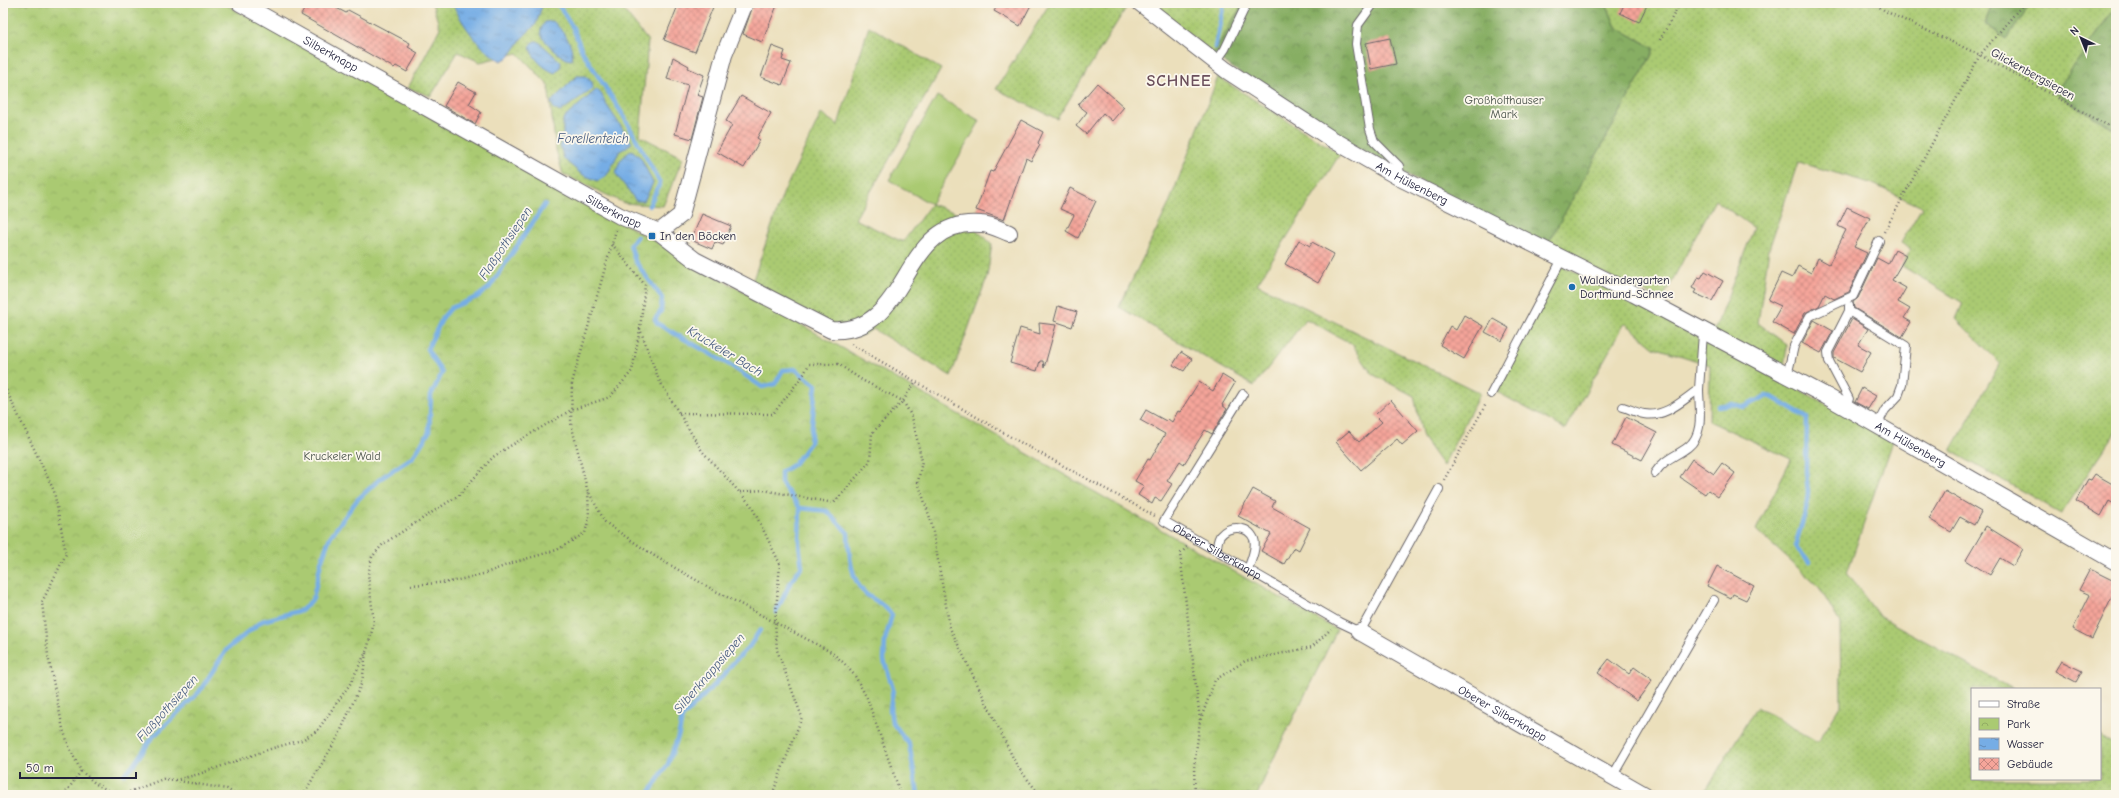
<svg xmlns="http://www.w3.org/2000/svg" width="2119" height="798" font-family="'Comic Neue',sans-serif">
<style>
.grass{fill:url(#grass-dots);stroke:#667656}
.forest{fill:url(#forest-crowns);stroke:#546850}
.park{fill:url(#park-crowns);stroke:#667656}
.garden{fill:#aaca72;stroke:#667656}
.water{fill:url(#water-ripples);stroke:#4c6890}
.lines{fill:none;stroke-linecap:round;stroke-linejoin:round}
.stream{stroke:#76ade5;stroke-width:4.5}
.building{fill:url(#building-cross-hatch)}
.lane-casing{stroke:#686468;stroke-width:10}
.street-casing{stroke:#686468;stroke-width:18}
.path{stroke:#686468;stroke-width:2.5;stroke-dasharray:1 3;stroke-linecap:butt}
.lane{stroke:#fff;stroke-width:8}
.street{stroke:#fff;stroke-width:16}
.poi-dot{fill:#1f6fb2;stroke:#fbf7ec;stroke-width:1.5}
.labels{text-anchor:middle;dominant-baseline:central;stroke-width:3.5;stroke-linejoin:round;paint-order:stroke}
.street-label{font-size:12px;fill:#22223b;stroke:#fbf7ec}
.park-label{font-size:12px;fill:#4b544c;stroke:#fbf7ec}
.poi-label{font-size:12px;fill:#22223b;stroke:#fbf7ec;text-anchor:start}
.water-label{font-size:13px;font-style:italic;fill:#445a7f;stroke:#fbf7ec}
.district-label{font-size:16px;font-weight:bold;letter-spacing:1px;fill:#6c505c;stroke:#fbf7ec}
</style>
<defs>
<pattern id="grass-dots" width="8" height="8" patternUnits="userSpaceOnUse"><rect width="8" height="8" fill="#aaca72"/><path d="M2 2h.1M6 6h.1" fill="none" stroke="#92ad64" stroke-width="1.8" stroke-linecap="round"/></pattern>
<pattern id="forest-crowns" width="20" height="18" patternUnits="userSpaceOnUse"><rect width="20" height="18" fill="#87ae64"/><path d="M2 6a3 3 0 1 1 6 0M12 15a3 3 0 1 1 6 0" fill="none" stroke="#6e8d54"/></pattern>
<pattern id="park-crowns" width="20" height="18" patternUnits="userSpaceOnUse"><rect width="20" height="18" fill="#aaca72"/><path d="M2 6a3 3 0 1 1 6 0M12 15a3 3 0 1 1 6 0" fill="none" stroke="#92ad64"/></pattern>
<pattern id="water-ripples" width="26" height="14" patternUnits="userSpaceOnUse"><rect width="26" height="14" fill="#76ade5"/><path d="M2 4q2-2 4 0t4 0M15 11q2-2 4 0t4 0" fill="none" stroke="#608cbb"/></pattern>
<pattern id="building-cross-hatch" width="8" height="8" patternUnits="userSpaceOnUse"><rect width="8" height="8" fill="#f5a59a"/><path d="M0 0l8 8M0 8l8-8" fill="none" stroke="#c6867f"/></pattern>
</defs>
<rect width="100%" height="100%" fill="#fbf7ec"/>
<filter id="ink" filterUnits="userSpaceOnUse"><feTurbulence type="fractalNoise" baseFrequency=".025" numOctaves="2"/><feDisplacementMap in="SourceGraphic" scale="8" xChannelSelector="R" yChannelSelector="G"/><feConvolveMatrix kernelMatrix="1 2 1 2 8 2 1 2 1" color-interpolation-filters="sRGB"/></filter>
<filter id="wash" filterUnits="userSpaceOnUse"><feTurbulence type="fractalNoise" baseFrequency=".012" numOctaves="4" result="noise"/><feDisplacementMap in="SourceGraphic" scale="16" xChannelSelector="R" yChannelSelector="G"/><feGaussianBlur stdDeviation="0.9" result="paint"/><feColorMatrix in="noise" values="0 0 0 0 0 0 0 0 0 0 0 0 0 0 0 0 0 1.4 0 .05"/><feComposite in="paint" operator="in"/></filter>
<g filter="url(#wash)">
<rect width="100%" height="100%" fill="#ebdfbb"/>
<g class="grass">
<polygon points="432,3 618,3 648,41 640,136 683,158 663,206 624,203 563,174 556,150 548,85 518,53 480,62 458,52 431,96 408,88 440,28"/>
<polygon points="1050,3 1129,3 1057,119 996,89"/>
<polygon points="1151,3 1243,3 1213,54"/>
<polygon points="1606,3 1992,3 1985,24 2007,39 2031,3 2116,3 2116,6 2055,93 2116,130 2116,432 2061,513 1951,451 2000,363 1956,319 1963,303 1902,266 1911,249 1901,243 1922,207 1873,184 1798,162 1769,249 1758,323 1787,345 1782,380 1892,441 1847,573 1879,616 2013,689 1972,689 1972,779 2100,779 2100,736 2116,745 2116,795 1703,795 1756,707 1818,742 1841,704 1840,623 1819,587 1756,530 1791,459 1709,421 1710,365 1654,347 1625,323 1565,429 1497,392 1561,266 1715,329 1754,228 1715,200 1662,300 1546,247 1655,49 1616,27"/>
<polygon points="869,26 941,69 855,219 903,242 931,204 959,214 992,244 987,277 951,376 873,329 859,337 833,337 749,291 783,194 821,114 838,125"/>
<polygon points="1218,77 1340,154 1257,284 1480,393 1443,466 1423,438 1414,396 1372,374 1352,344 1306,319 1254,386 1119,307 1168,206"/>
</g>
<g class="forest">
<polygon points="1243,3 1606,3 1616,27 1655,49 1546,247 1320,129 1213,54"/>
<polygon points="1992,3 2031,3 2007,39 1985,24"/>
<polygon points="2116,6 2116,130 2055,93"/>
</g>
<polygon class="park" points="3,3 223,3 614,218 1337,630 1278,749 1257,795 3,795"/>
<polygon class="garden" points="937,96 980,121 931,204 889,180"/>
<g class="water">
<path d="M452 3H540L542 6 536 24 522 38 509 57 501 61C478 48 464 26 452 3Z"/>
<path d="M553 21C564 33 574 43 572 60 563 61 544 42 541 34 540 29 542 27 545 22Z"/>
<path d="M534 41H538L561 62 560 68 555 73C544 69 532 58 530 46Z"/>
<polygon points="577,76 585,76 592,82 593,88 560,112 554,109 551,102"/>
<polygon points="597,89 602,95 606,104 632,143 619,152 607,175 598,181 581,174 564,159 560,146 563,133 563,119"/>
<path d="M632 150 641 158 653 183 644 201H636L616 174C618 162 622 157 632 150Z"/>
</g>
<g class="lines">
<g class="stream">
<polyline points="555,3 560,7 573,28 582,51 623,115 660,183 649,206"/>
<polyline points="1215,47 1224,3"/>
<path d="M637 237 630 244 635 261 662 298 661 311 655 319 658 324 730 365 762 387 775 384 783 370 795 369 816 385 810 443 794 464 781 472V483L800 508 827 511 848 533C849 552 850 581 866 594 875 601 886 605 892 615L885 640 884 660 893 689 890 709 892 722 909 744 918 795"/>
<polyline points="1718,406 1732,404 1744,407 1766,396 1772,397 1807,418 1806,471 1808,492 1806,510 1795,546 1809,562"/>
<path d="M776 612C785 597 789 579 802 567L799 543 800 508"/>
<polyline points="124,774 134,764 152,738 199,692 227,649 262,621 302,610 313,599 321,562 330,537 357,500 381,478 413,457 429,432 431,395 442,373 427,349 443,317 451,308 477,297 489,288 545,204"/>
<polyline points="648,795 668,764 679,734 682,718 725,674 732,664 749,647 760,630"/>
</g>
</g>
<g id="blocks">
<g class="building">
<polygon points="308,3 327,3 346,13 348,10 410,43 408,47 418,53 407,72 396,66 394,68 301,15"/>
<polygon points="679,3 703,3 713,7 695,52 664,40"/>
<polygon points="754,3 778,3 762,42 743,34"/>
<polygon points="999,3 1032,3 1020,26 994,11"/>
<polygon points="1625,3 1648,3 1639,22 1620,13"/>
<polygon points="1390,38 1396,64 1371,69 1366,43"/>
<polygon points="772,46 785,51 782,60 791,63 782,85 761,77"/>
<polygon points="673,57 689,66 688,68 704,75 697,95 703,97 692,139 675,134 688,85 667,79"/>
<polygon points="458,82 476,92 469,104 481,112 475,124 444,106"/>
<polygon points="1097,83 1124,107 1112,121 1103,113 1086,134 1076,126 1087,112 1078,105"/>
<polygon points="741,96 771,113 757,138 760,140 744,168 717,152 732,125 726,121"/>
<polygon points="1021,120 1043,132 1038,143 1040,145 1031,161 1026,158 1004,220 976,210 990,171 993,172"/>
<polygon points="1070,188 1096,201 1078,238 1066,231 1074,215 1060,209"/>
<polygon points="1847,207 1870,218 1854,247 1867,253 1849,292 1834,299 1825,294 1819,306 1805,313 1794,334 1772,322 1781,306 1768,300 1781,273 1792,278 1798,266 1811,273 1818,258 1829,264 1846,230 1838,226"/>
<polygon points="702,214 731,226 723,245 715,242 712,249 691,240"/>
<polygon points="1299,240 1310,246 1312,242 1334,254 1318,283 1285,264"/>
<polygon points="1895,250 1906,256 1892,280 1906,288 1898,302 1910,309 1904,318 1911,322 1902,337 1854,308 1853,302 1858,298 1877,258 1888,264"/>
<polygon points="1705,271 1723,281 1712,301 1694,293 1696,290 1692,288 1698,277 1701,278"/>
<polygon points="1058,306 1077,312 1072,327 1054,321"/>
<polygon points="1464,315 1483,326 1464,359 1440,345 1450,326 1456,330"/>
<polygon points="1493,319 1509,328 1502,341 1485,332"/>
<polygon points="1852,319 1868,329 1858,345 1871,352 1860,372 1834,358 1834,353"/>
<polygon points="1814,320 1833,331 1821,353 1802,343"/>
<polygon points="1039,323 1056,325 1044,368 1043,361 1040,361 1037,371 1010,363 1020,328 1040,334"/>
<polygon points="1181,352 1192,359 1184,371 1173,365"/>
<polygon points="1222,375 1235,383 1222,405 1227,409 1212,434 1205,430 1184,464 1180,461 1167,481 1172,484 1161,501 1155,498 1152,504 1138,495 1144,486 1135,481 1148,459 1150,460 1165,434 1140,420 1146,410 1166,421 1168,419 1172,422 1178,411 1180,412 1199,382 1213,391"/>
<polygon points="1862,388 1876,396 1868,409 1855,402"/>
<polygon points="1391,400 1418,431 1402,445 1397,439 1361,470 1336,442 1349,431 1359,442 1382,422 1375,415"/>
<polygon points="1626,417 1657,433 1642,460 1612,445"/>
<polygon points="1692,459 1714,474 1722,463 1735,473 1718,497 1708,490 1705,494 1680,477"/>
<polygon points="2095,474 2116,486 2116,505 2109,501 2101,516 2076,501 2088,479 2091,480"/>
<polygon points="1253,489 1275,501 1272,507 1310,528 1299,550 1294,547 1284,564 1261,551 1271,534 1238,516"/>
<polygon points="1945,491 1981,512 1974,525 1960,517 1951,532 1929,519"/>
<polygon points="1986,526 2023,549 2013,566 2000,558 1990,575 1966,560"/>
<polygon points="1717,566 1754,586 1746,600 1733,594 1731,598 1707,586"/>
<polygon points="2090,569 2116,582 2116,589 2092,639 2073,629 2090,595 2079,590"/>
<polygon points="1609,659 1629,674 1634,667 1652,680 1637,701 1598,673"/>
<polygon points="2061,661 2082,671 2076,682 2055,671"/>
</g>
</g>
</g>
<g filter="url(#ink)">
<use href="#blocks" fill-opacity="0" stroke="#686468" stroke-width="1"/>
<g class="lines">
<defs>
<g id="lane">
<polyline points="1374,3 1358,25 1356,44 1370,129 1374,141 1399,166 1400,178"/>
<polyline points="1216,62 1225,49 1247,3"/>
<polyline points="1849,311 1906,346 1902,385 1898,396 1885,410 1877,425"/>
<polyline points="1787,376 1794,346 1810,316 1853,296 1879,241"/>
<path id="s1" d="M1243 394 1164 521 1339 622 1360 632 1439 489"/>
<polyline points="1491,394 1562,259"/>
<path d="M1623 407C1630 409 1637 413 1644 414 1665 418 1683 400 1699 389L1703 333"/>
<polyline points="1844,407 1849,399 1829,361 1828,352 1849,311 1849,306"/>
<path d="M1655 473C1665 458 1675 457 1688 447 1705 434 1699 407 1699 389"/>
<path d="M1217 551C1217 546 1217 541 1220 536 1229 525 1248 525 1254 539 1257 547 1251 561 1248 569"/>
<polyline points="1612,777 1714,600"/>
</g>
<g id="street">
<path id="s2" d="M240 3 620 216 659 232 695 260 831 330C912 336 899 216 981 224 990 224 1001 230 1009 233"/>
<path id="s3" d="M1140 3 1226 70 1330 138 1400 178 1634 294 1826 396 2116 562"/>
<polyline points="659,232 681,215 724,55 745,3"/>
<path id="s4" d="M1360 632 1645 795"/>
</g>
</defs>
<use href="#lane" class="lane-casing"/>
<use href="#street" class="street-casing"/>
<g class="path">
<polyline points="1873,3 1887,12 1980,55 2116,130"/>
<polyline points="1660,40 1680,3"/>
<polyline points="616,230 572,383 571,423 587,489 605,522 616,530 656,557 712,589 831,652 844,663 855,676 867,698 901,795"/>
<polyline points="1884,232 1980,55 2024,3"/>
<polyline points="612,244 645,285 640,329 659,380 702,451 751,505 780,564 775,622 777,650 802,717 772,795"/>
<polyline points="851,344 1016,440 1155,516"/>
<polyline points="3,383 54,491 66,554 42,602 48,656 63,729 70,749 81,771 96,784 117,795"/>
<polyline points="679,413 773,414 804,374 809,364 838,364 862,380 903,401 916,381"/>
<polyline points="1444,480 1486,404"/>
<polyline points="740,492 763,490 834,503 870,461 872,433 903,401 912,417 922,461 918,482 931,521 950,628 1017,766 1040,795"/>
<polyline points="1187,547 1180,554 1200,720"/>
<polyline points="411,585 450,582 483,574 515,562 557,550 585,533 589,518 588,491"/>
<polyline points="179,781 227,789 236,795"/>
<polyline points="64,795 81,771"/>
<polyline points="122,795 163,779 176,780 199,774 273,748 302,740 317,731 350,684 367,650 374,623 368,574 372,557 383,544 459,495 493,457 510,446 571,410 610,397 632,371 640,329"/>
<polyline points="303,795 338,737 362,682 366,653"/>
<polyline points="1195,795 1194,768 1200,721 1215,680 1245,661 1312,647 1331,629"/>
</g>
<use href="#lane" class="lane"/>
<use href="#street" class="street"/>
</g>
</g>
<g class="poi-dot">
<rect x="648" y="232" width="8" height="8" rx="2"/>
<circle cx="1572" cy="287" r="4"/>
</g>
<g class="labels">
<g class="street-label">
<text stroke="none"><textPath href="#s2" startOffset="104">Silberknapp</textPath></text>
<text transform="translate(2033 74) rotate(29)">Glickenbergsiepen</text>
<text stroke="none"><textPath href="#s3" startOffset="327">Am Hülsenberg</textPath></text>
<text stroke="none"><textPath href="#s2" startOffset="428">Silberknapp</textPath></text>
<text stroke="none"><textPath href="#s3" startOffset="890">Am Hülsenberg</textPath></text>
<text stroke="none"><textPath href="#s1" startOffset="211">Oberer Silberknapp</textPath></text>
<text stroke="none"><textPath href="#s4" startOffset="164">Oberer Silberknapp</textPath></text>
</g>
<g class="park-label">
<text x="1504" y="100">Großholthauser<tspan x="1504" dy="14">Mark</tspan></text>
<text x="342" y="456">Kruckeler Wald</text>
</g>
<g class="poi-label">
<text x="660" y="236">In den Böcken</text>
<text x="1580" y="280">Waldkindergarten<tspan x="1580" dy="14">Dortmund-Schnee</tspan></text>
</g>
<g class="water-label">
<text x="593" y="138">Forellenteich</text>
<text transform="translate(505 243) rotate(-56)">Flaßpothsiepen</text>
<text transform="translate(725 351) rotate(31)">Kruckeler Bach</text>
<text transform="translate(709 673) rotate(-49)">Silberknappsiepen</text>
<text transform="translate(167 708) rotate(-48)">Flaßpothsiepen</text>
</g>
<g class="district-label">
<text x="1179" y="81">SCHNEE</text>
</g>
</g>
<rect width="2119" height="798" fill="none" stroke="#fbf7ec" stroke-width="16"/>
<rect x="1971" y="688" width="130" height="92" fill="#fbf7ec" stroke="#a4a2a5"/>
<rect x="1979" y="701" width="20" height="6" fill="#ffffff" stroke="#a4a2a5"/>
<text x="2007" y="708" font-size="12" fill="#22223b">Straße</text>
<rect x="1979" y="718" width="20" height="12" fill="url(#park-crowns)" stroke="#a4a2a5"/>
<text x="2007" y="728" font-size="12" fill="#22223b">Park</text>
<rect x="1979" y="738" width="20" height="12" fill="url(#water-ripples)" stroke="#a4a2a5"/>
<text x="2007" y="748" font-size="12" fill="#22223b">Wasser</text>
<rect x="1979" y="758" width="20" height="12" fill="url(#building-cross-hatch)" stroke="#a4a2a5"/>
<text x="2007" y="768" font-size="12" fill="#22223b">Gebäude</text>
<g transform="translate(2081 38) rotate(317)" stroke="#fbf7ec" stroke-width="3" paint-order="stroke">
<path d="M0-3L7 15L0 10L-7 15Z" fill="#22223b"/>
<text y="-6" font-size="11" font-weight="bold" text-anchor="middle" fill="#22223b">N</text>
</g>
<path d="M20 772v6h116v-6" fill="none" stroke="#22223b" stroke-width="2"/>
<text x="26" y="772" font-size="12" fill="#22223b" stroke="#fbf7ec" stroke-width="3" paint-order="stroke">50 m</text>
</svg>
